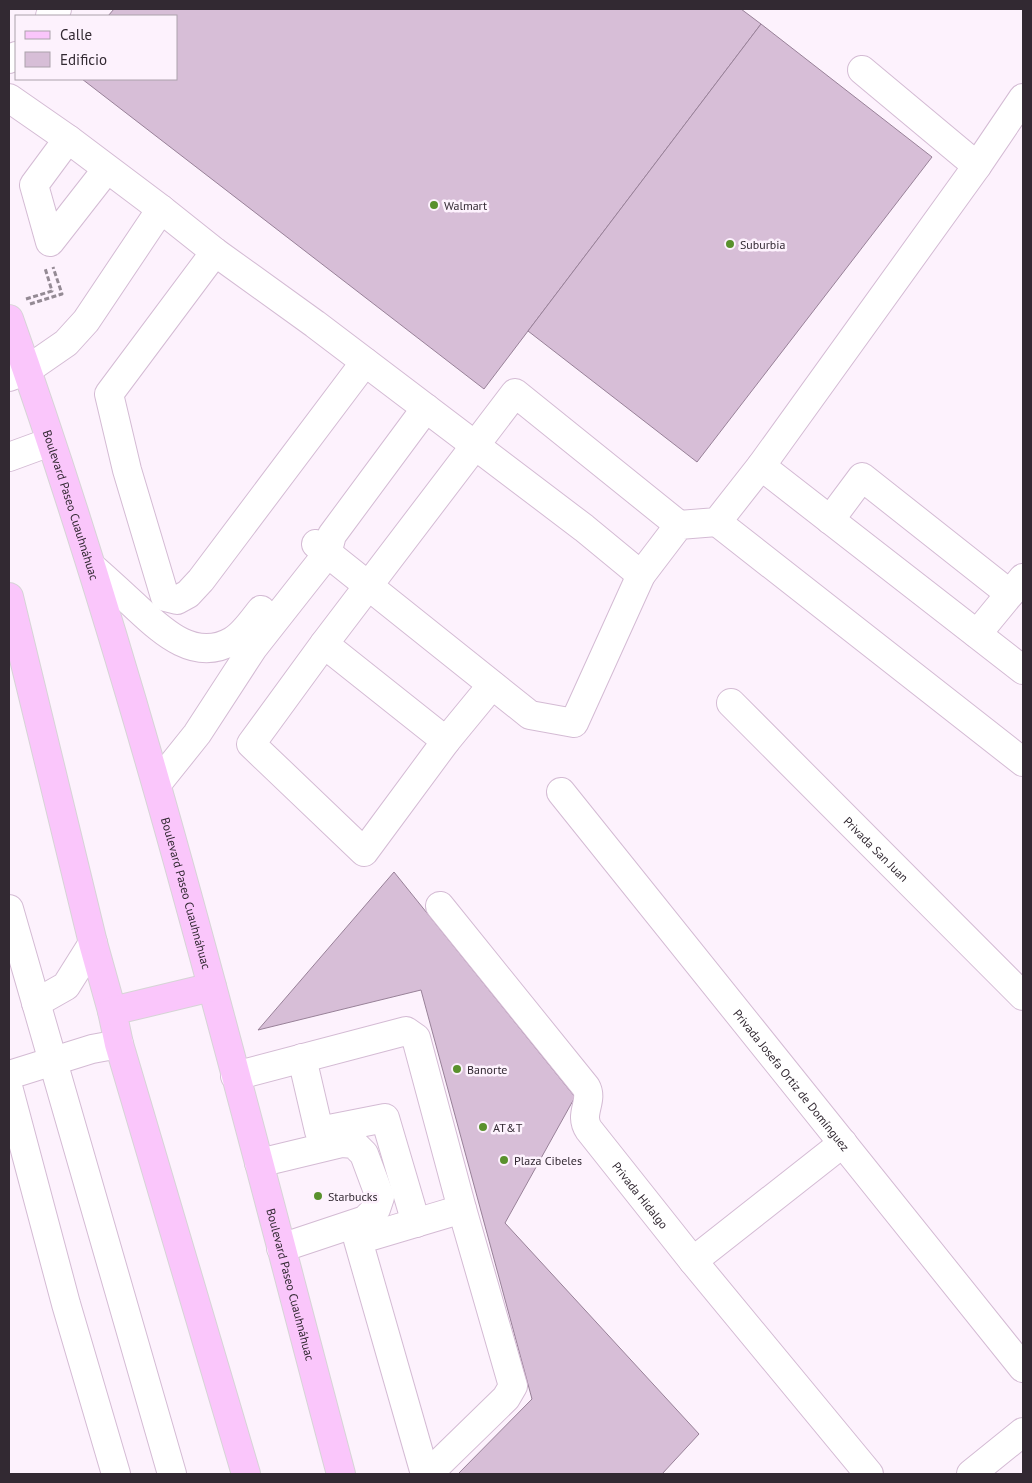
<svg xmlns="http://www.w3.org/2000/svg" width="1032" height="1483" font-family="'PT Sans',sans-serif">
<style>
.building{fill:#d7bed7;stroke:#988198}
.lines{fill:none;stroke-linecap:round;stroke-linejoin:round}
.minor-casing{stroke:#d4bbd4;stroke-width:30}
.major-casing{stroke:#d6d4d6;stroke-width:30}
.path{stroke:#948a94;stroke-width:3;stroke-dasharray:5 2.5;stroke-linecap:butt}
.minor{stroke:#fff;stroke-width:28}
.major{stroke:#fac6fb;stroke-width:28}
.poi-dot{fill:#59912d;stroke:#fdf2fd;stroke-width:2}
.labels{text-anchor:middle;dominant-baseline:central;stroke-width:5;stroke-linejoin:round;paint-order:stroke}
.poi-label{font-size:12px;fill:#322932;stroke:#fdf2fd;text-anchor:start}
.street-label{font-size:12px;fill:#322932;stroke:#fdf2fd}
</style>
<rect width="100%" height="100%" fill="#fdf2fd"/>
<g class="building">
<polygon points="114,9 741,9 761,24 484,389 82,79 176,79 176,16 108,16"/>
<polygon points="761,24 932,157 697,462 528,331"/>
<polygon points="394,872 575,1097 505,1223 699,1434 662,1474 458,1474 532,1399 421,990 258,1030"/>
</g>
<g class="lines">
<defs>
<g id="minor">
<polyline points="50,16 57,9"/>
<polyline points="9,59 16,56"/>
<polyline points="862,70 977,166"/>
<polyline points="9,98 68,139 161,209 215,252 315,324 584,528 641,575"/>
<polyline points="68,139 34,185 50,242 107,169"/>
<polyline points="215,252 109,394 127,470 165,597 177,600 188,594 201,580 365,362"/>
<polyline points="9,377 27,370 66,343 86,321 161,209"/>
<polyline points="9,457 50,442"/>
<polyline points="761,466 1023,670"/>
<polyline points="830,520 862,477 1010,594"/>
<polyline points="717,522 1023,762"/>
<polyline points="316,544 530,715 574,723 641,575 679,525 717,522 761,466 977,166 1023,98"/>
<path d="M92 567C107 580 121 593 135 606 161 630 194 663 232 641 243 635 253 620 261 610"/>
<polyline points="977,634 1023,578"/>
<polyline points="324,644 251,744 364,852 446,741"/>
<polyline points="492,685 446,741 324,644 515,393 679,525"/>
<path id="s1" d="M731 703 1023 996"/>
<polyline points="157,784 197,734 253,648 327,554 332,535 426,408"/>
<path id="s2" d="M561 792 1023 1368"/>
<path id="s3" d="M440 906 586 1087C594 1101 578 1114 589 1130L693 1261 869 1474"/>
<polyline points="9,909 172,1474"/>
<polyline points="36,1003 66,986 93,943"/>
<polyline points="302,1058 319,1131 385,1118 416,1223"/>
<polyline points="9,1075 92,1049 119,1044"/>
<polyline points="235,1076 406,1031 416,1038 462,1209 513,1386 506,1398 428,1474"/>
<polyline points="9,1090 66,1304 116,1474"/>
<polyline points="259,1163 342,1143 354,1144 364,1154 380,1197 376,1209 365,1220 281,1248"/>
<polyline points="693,1261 843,1143"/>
<polyline points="425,1474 358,1240 462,1209"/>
<polyline points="971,1474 1023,1432"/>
</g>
<g id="major">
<path id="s4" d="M9 319C143 696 238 1087 341 1474"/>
<polyline points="9,597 93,943 112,1011 119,1044 246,1474"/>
<polyline points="112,1011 212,987"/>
</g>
</defs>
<use href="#minor" class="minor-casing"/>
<use href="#major" class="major-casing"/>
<g class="path">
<polyline points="26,299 52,291 45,268"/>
<polyline points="30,304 62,294 53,267"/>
</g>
<use href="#minor" class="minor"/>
<use href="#major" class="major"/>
</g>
<g class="poi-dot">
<circle cx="434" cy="205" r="5"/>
<circle cx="730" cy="244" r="5"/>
<circle cx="457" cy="1069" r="5"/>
<circle cx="483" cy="1127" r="5"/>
<circle cx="504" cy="1160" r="5"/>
<circle cx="318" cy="1196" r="5"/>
</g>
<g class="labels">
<g class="poi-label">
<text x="444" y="205">Walmart</text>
<text x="740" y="244">Suburbia</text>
<text x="467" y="1069">Banorte</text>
<text x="493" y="1127">AT&amp;T</text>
<text x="514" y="1160">Plaza Cibeles</text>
<text x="328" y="1196">Starbucks</text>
</g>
<g class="street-label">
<text stroke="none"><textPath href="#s4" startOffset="196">Boulevard Paseo Cuauhnáhuac</textPath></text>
<text stroke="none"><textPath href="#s1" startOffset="206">Privada San Juan</textPath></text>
<text stroke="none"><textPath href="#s4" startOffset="601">Boulevard Paseo Cuauhnáhuac</textPath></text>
<text stroke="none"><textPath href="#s2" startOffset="369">Privada Josefa Ortiz de Domínguez</textPath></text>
<text stroke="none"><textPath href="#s3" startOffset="360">Privada Hidalgo</textPath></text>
<text stroke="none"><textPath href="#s4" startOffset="1006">Boulevard Paseo Cuauhnáhuac</textPath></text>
</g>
</g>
<rect width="1032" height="1483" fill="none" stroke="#322932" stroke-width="20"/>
<rect x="15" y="15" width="162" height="65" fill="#fdf2fd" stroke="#aca2ac"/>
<rect x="25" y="31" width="25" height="8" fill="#fac6fb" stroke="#aca2ac"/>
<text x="60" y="40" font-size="15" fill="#322932">Calle</text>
<rect x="25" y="52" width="25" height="15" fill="#d7bed7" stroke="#aca2ac"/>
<text x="60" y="65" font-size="15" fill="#322932">Edificio</text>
</svg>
